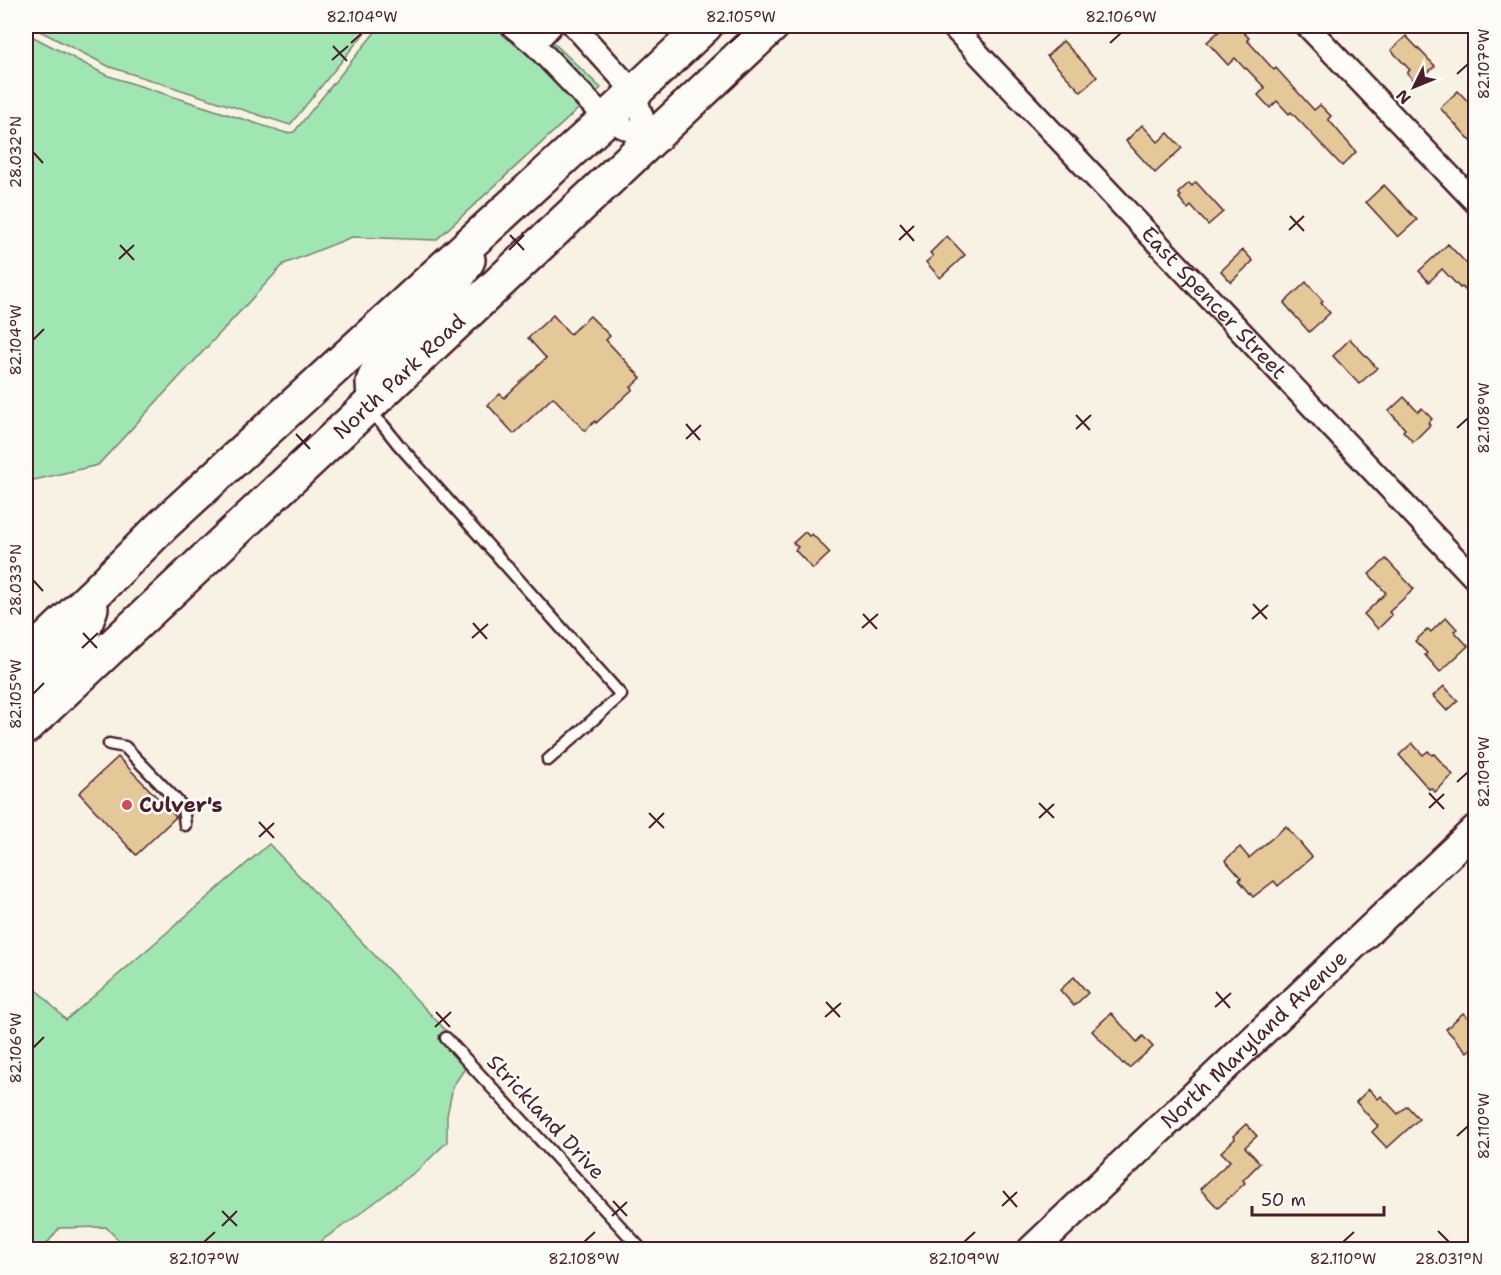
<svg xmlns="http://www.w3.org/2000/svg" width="1501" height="1275" font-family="'Shantell Sans',sans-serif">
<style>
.green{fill:#a0e6b2;stroke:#75826e;stroke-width:1.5}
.building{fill:#e4c898;stroke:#4a1f2b;stroke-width:1.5}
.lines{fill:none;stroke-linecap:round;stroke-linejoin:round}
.lane-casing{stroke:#4a1f2b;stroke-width:15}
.street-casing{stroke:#4a1f2b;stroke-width:26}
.secondary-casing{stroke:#4a1f2b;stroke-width:33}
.primary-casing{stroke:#4a1f2b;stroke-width:38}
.lane{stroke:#fdfcf7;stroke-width:10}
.street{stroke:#fdfcf7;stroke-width:21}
.secondary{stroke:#fdfcf7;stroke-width:28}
.primary{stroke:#fdfcf7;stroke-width:33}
.ticks{fill:none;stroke:#4a1f2b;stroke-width:2}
.poi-dot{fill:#d1495b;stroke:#fdfcf7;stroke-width:2}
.labels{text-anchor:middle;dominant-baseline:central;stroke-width:5;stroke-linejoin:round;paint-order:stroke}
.street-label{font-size:21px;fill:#4a1f2b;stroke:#fdfcf7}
.poi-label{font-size:21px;font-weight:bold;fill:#4a1f2b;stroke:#fdfcf7;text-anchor:start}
.neatline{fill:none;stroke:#4a1f2b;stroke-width:2}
.ticks-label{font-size:15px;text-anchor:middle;fill:#4a1f2b}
</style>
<rect width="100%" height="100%" fill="#f8f2e4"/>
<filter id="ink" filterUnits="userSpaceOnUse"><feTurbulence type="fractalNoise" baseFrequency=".0167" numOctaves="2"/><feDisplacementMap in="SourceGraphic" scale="12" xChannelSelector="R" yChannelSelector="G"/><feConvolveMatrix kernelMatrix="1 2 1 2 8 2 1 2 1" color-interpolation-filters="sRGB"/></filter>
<g filter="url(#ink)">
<g class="green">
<polygon points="30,26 370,26 290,125 110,67"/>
<polygon points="380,26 536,26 601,88 436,240 352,237 284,264 98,465 30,481 26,478 26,33 106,75 286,133 294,132"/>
<polygon points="269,844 472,1058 453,1086 447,1116 447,1142 419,1169 350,1221 309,1249 127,1249 106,1227 59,1228 43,1249 26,1249 26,979 66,1020"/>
</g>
<g class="building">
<polygon points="1225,26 1237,26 1249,38 1247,40 1274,70 1276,68 1314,110 1320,105 1331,116 1328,119 1356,152 1342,166 1291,112 1289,114 1277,101 1270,108 1258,95 1265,88 1246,68 1245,69 1235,58 1228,65 1207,42"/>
<polygon points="1406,36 1435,66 1416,83 1407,73 1410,70 1391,50"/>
<polygon points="1063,41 1097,77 1081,92 1047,56"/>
<polygon points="1458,91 1476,110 1476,146 1440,108"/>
<polygon points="1142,125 1158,142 1168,133 1182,148 1155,173 1126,141"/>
<polygon points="1196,182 1223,212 1208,225 1191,206 1188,209 1179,198 1181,196 1178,193 1189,183 1192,186"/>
<polygon points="1384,185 1417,220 1398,237 1366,202"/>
<polygon points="947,236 965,255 940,278 926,262 933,256 930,253"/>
<polygon points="1448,244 1467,264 1469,262 1476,269 1476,286 1468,293 1462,287 1460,288 1442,269 1429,282 1419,271"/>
<polygon points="1243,250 1253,261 1231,282 1221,271"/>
<polygon points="1306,282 1323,301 1321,303 1330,313 1309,332 1284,303"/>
<polygon points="553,315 570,334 590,316 610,336 606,340 641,378 631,387 633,389 596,423 595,421 585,431 553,397 514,434 488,405 500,394 504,398 546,358 528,338"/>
<polygon points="1350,339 1377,368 1359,384 1333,356"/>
<polygon points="1404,397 1418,412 1422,408 1432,419 1428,423 1430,425 1413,442 1403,431 1405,429 1389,411"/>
<polygon points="805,532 809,536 812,534 830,553 813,569 795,550 798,547 793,543"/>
<polygon points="1386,559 1414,589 1389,612 1392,615 1378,629 1364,614 1386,593 1369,574"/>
<polygon points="1446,617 1457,629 1454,631 1468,646 1440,672 1425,655 1427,653 1415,641 1428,629 1431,632"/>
<polygon points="1444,686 1458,701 1447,711 1433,696"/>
<polygon points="1412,743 1423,755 1428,751 1432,755 1434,754 1453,775 1435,792 1431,788 1429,789 1399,755"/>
<polygon points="118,757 176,817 136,855 79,793"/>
<polygon points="1286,826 1312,857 1278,886 1274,881 1253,897 1239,880 1241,878 1225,860 1240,847 1249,858"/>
<polygon points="1074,977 1088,993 1074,1006 1060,990"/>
<polygon points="1111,1013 1137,1042 1143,1036 1153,1047 1129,1068 1124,1063 1123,1064 1092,1031"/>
<polygon points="1463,1013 1476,1026 1476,1044 1467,1052 1446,1029"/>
<polygon points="1369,1089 1378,1099 1381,1096 1398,1114 1407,1106 1419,1119 1387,1148 1372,1132 1378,1126 1356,1102"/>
<polygon points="1246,1124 1257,1136 1245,1147 1260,1163 1243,1180 1245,1183 1218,1208 1200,1189 1230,1161 1221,1152 1235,1139 1233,1136"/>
</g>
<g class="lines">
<defs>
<g id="lane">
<polyline points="368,410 383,425 398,444 621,695 548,760"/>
<polyline points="109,744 125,747 183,807 185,825"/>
<polyline points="446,1038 642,1250"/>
</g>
<g id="street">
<polyline points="512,26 534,44 606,119 650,140"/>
<polyline points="574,26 634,92 650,140"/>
<path id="s1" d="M952 26 1476 580"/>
<polyline points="1307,26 1476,203"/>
<polyline points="534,44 551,26"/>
</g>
<g id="secondary">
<path id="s2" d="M1032 1250 1476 829"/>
</g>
<g id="primary">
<polyline points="374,400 373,382 378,370 386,355 443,302 468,260"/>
<polyline points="26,659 96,592 163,525 606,119 705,26"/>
<polyline points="26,693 65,657 83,631 91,608"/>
<path id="s3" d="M26 727 200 564 772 26"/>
</g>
</defs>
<use href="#lane" class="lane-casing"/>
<use href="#street" class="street-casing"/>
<use href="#secondary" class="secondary-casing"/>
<use href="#primary" class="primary-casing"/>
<use href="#lane" class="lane"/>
<use href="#street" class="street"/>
<use href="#secondary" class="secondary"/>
<use href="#primary" class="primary"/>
</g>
</g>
<path class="ticks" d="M351 43 362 33M730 43 741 33M1110 43 1121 33M333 46 347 61M332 60 348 46M1457 74 1468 64M33 152 43 163M1290 216 1304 231M900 225 914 241M1289 230 1304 216M510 235 524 250M899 240 914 226M120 245 134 260M509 250 524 235M119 259 134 245M33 340 44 329M1076 415 1090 430M686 424 700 440M1457 428 1468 418M1076 429 1091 415M296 434 310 449M686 439 701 425M296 449 311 434M33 580 43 591M1253 604 1267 619M863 614 877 629M1252 619 1268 605M473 623 487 639M862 628 878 614M83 633 97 648M472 638 488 624M82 648 98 633M33 694 44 683M1457 782 1468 772M1429 793 1444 809M1039 803 1054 818M1429 808 1444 794M649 813 664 828M1039 818 1054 804M259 822 274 838M649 828 664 813M259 837 274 823M1216 992 1230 1008M826 1002 840 1017M1215 1007 1231 993M436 1012 450 1027M825 1017 841 1003M435 1027 451 1012M33 1048 44 1037M1457 1136 1468 1126M1003 1191 1017 1207M613 1201 627 1216M1002 1206 1017 1192M222 1211 237 1226M612 1216 627 1202M222 1226 237 1211M1438 1231 1449 1242M204 1242 215 1232M584 1242 595 1232M964 1242 975 1232M1343 1242 1354 1232"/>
<circle class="poi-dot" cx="127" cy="805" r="6"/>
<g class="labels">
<g class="street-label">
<text stroke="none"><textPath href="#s1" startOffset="381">East Spencer Street</textPath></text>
<text stroke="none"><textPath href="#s3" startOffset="512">North Park Road</textPath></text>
<text stroke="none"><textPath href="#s2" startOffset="306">North Maryland Avenue</textPath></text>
<text transform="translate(546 1117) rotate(47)">Strickland Drive</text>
</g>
<g class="poi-label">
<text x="139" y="805">Culver's</text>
</g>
</g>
<rect width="1501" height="1275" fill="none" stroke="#fdfcf7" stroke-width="66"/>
<g transform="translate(1414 87) rotate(227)" stroke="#fdfcf7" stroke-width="4.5" paint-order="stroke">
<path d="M0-4.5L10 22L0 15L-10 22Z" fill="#4a1f2b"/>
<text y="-9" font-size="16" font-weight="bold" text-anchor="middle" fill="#4a1f2b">N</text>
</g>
<path d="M1252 1206v9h132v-9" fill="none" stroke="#4a1f2b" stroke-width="3"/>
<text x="1261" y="1206" font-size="18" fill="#4a1f2b" stroke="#fdfcf7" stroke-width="4.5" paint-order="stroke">50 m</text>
<rect x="33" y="33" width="1435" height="1209" class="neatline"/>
<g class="ticks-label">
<text x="362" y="22">82.104°W</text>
<text x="741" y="22">82.105°W</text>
<text x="1121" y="22">82.106°W</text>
<text transform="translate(1484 64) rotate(-90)" y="5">82.107°W</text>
<text transform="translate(16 152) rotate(-90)" y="5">28.032°N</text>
<text transform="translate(16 340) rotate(-90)" y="5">82.104°W</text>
<text transform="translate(1484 418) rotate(-90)" y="5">82.108°W</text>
<text transform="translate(16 580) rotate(-90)" y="5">28.033°N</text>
<text transform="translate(16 694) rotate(-90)" y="5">82.105°W</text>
<text transform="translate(1484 772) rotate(-90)" y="5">82.109°W</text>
<text transform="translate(16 1048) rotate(-90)" y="5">82.106°W</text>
<text transform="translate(1484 1126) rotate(-90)" y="5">82.110°W</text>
<text x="204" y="1264">82.107°W</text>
<text x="584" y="1264">82.108°W</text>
<text x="964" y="1264">82.109°W</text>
<text x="1343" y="1264">82.110°W</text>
<text x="1449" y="1264">28.031°N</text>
</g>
</svg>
